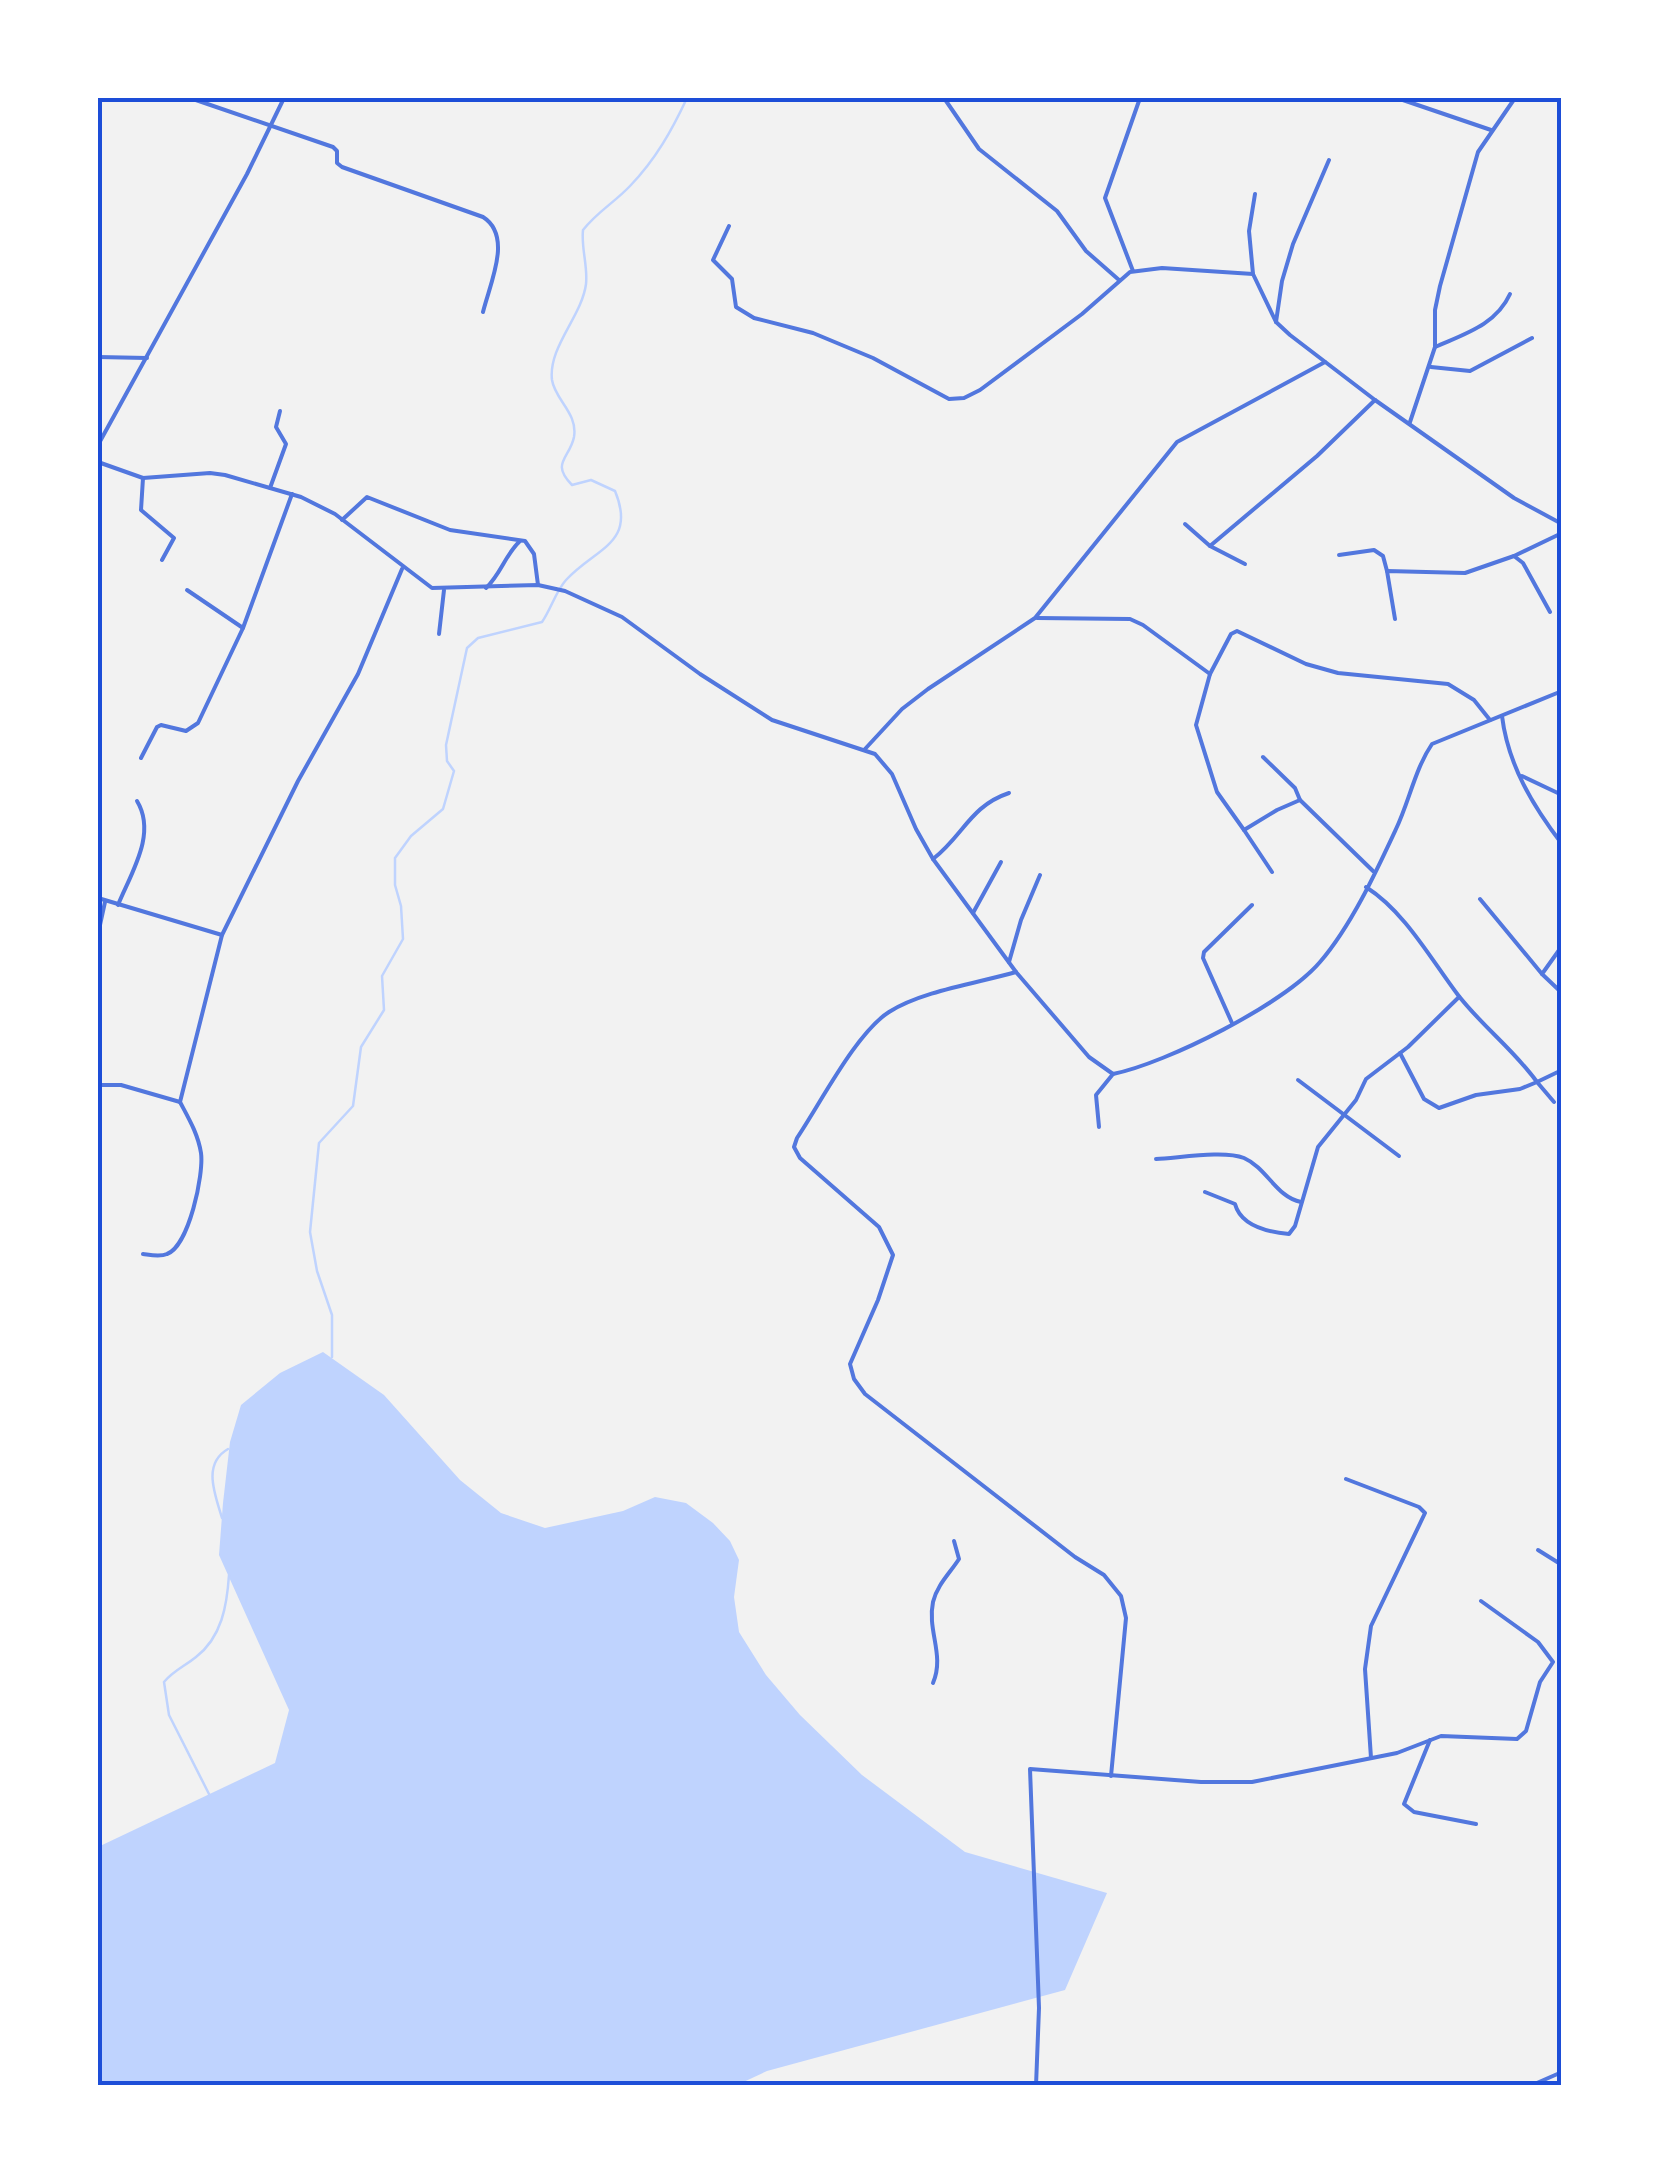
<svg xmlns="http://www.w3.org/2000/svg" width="1659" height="2183" font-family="'Sofia Sans Condensed',sans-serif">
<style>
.water{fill:#bfd3fe}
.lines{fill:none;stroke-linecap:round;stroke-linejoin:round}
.stream{stroke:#bfd3fe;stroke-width:2.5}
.minor{stroke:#5277de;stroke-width:4}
.neatline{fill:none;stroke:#1d4ed8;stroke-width:4}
</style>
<rect width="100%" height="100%" fill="#f2f2f2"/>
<polygon class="water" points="323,1352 384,1395 460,1480 501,1513 545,1528 623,1511 655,1497 686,1503 713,1523 730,1541 739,1560 734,1597 739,1632 766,1675 800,1715 862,1775 965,1852 1107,1893 1065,1990 767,2071 737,2085 98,2086 98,1847 275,1763 289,1710 219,1555 223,1503 230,1442 241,1405 280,1373"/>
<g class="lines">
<g class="stream">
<path d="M332 1357V1315L317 1271 310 1232 319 1143 353 1106 361 1047 384 1010 382 976 403 939 401 906 395 885V858L411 836 443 809 454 771 447 761 446 745 467 648 478 638 542 622C551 609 556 591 566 580 595 548 637 544 615 491L591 480 572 485C550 463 570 458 574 437 578 413 555 400 552 380 548 347 582 316 586 284 588 266 581 248 583 230 597 212 615 202 630 186 656 159 672 130 687 98"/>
<path d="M222 1518C215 1494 202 1464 228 1449"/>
<path d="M210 1796 169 1715 164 1682C173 1671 185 1666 196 1657 222 1637 227 1605 229 1575"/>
</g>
<g class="minor">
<path d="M190 98 333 147 337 151V163L342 167 483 217C513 236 490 283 483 312"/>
<polyline points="944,98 979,149 1057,211 1086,251 1119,280"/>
<polyline points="1397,98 1491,130"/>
<polyline points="729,226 713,260 732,279 736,307 754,318 813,333 873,358 949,399 964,398 980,390 1082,314 1130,272 1162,268 1253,274 1276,322 1290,335 1375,400 1514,498 1562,524"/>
<polyline points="1133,271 1105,198 1140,98"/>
<polyline points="1253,274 1249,231 1255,194"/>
<polyline points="1276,322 1282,281 1293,244 1329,160"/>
<path d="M1435 347C1464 334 1496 325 1510 294"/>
<polyline points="98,357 147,358"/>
<polyline points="1431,367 1470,371 1532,338"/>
<polyline points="1410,422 1435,347 1435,310 1440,286 1478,152 1515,98"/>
<polyline points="98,445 247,174 284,98"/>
<path d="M98 462 143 478 210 473 225 475 301 497 335 514 432 588 538 585 565 591 622 617 700 674 772 720 875 754 892 774 916 829 933 859 1016 972 1089 1057 1113 1074C1167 1063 1284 1004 1320 962 1351 926 1376 872 1396 829 1409 802 1415 769 1432 744L1562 691"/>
<polyline points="143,478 141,510 174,538 162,560"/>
<polyline points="270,488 286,444 276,427 280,411"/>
<polyline points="342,520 367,497 450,530 525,541 534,554 538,585"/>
<polyline points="1185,524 1210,546 1245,564"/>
<polyline points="1210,546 1317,456 1375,400"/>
<polyline points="1339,555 1374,550 1383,556 1387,571"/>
<polyline points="1514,556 1523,563 1550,612"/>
<path d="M486 588C501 574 505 555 520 541"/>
<polyline points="187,590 243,628"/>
<polyline points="1037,618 1130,619 1143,625 1210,674"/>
<polyline points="1395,619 1387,571 1465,573 1514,556 1562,533"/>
<polyline points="439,634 444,590"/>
<path d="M1502 716C1508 765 1533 806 1562 844"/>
<polyline points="865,749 902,709 928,689 1035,618 1177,442 1325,362"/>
<polyline points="1263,757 1295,788 1300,800 1373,871"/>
<polyline points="141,758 157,727 161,725 186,731 198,723 243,628 292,494"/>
<polyline points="1522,776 1562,795"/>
<polyline points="1244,830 1217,792 1196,725 1210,674 1231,634 1237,631 1306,664 1338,673 1448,684 1474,700 1490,720"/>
<path d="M933 859C963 836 970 806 1009 793"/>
<polyline points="1272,872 1244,830 1277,810 1300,800"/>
<path d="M1366 887C1405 912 1430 958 1458 995 1482 1026 1514 1050 1537 1082L1562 1070"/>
<polyline points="98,898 222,935"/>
<polyline points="1480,899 1542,974"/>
<path d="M118 905C131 873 157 834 137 801"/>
<polyline points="973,913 1001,862"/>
<polyline points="98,934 105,902"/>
<polyline points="1562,946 1542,974 1562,993"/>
<polyline points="1009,962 1021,920 1040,875"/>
<path d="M1016 972C978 983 922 991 889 1012 856 1033 820 1104 797 1138L794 1147 800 1158 879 1227 893 1255 878 1300 850 1364 854 1379 865 1394 1075 1557 1104 1575 1121 1596 1126 1618 1111 1776"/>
<polyline points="1232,1023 1203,958 1204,952 1252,905"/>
<polyline points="1400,1053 1424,1099 1439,1108 1476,1095 1520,1089 1537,1082 1554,1102"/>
<polyline points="1298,1080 1399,1156"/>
<polyline points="98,1085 121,1085 180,1102"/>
<polyline points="1099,1127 1096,1095 1113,1074"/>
<path d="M1156 1159C1179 1158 1224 1150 1244 1158 1267 1168 1276 1197 1301 1202"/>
<path d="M1205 1192 1235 1204C1241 1226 1267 1232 1289 1234L1295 1226 1318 1147 1356 1100 1366 1079 1408 1047 1459 997"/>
<path d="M143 1254C151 1255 160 1257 167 1254 189 1246 204 1174 201 1153 198 1134 189 1119 180 1102L222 935 298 781 358 674 402 569"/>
<polyline points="1346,1479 1419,1507 1425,1513 1371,1626 1365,1669 1371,1758"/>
<polyline points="1538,1550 1562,1565"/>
<path d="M933 1683C945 1655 927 1631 933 1602 937 1585 950 1573 959 1559L954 1541"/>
<polyline points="1430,1740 1404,1804 1414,1812 1476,1824"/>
<polyline points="1036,2086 1039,2008 1030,1769 1201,1782 1252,1782 1397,1753 1441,1736 1517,1739 1526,1731 1540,1682 1553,1662 1538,1642 1481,1601"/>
<polyline points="1530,2086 1562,2072"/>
</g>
</g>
<rect width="1659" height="2183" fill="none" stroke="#ffffff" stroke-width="200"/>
<rect x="100" y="100" width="1459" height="1983" class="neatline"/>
</svg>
